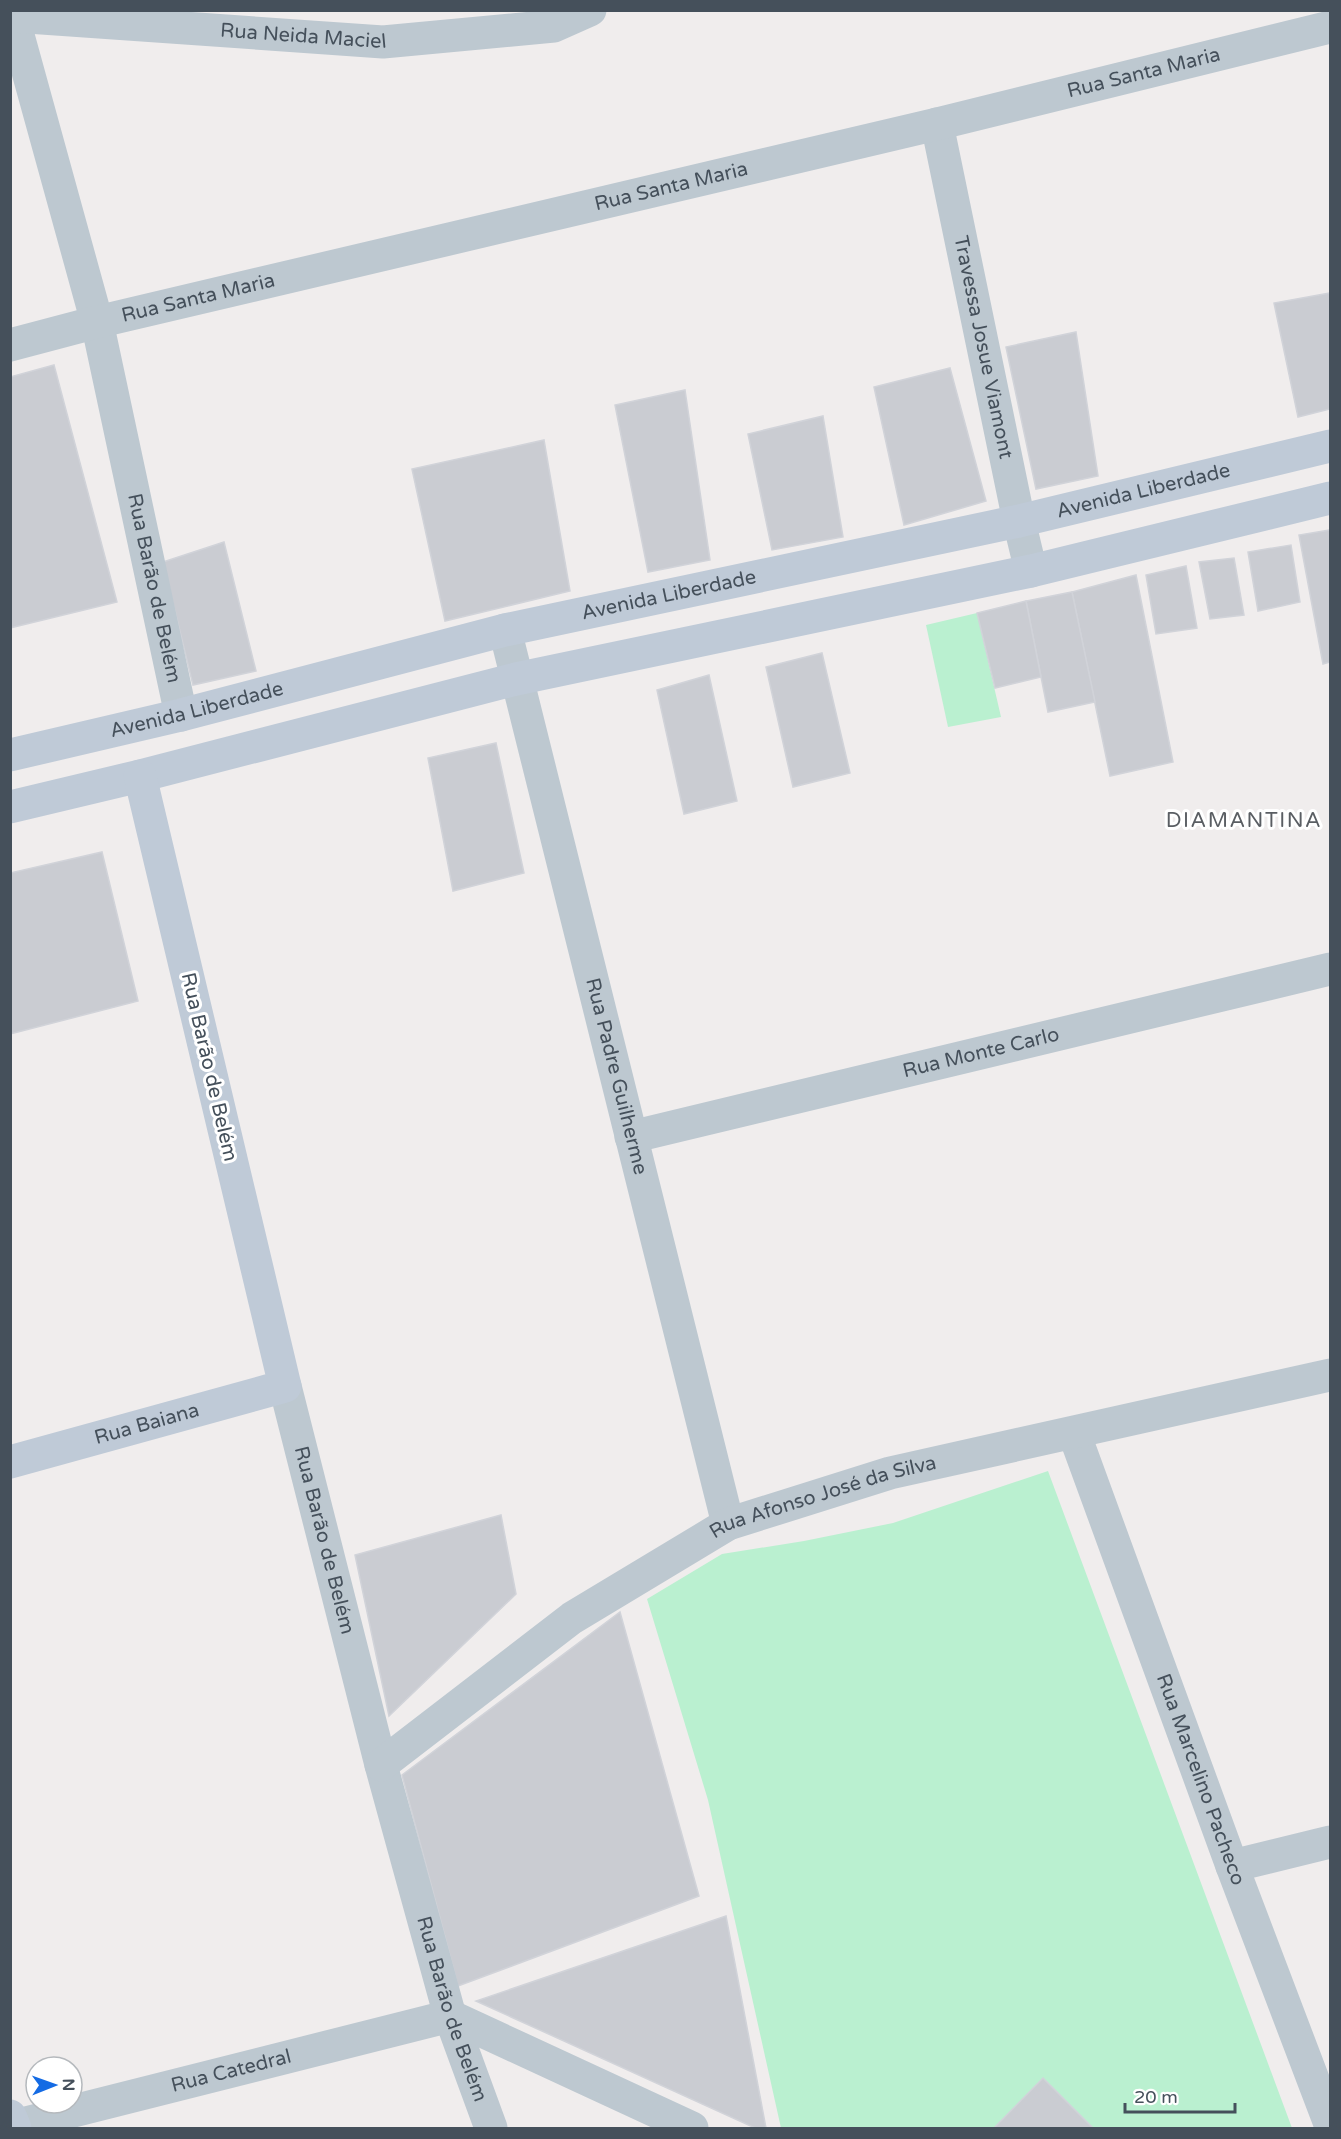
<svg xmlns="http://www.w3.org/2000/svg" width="1341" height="2139" font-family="'Varela Round',sans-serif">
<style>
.green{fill:#baf0d0}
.building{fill:#caccd2;stroke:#d1d3d9;stroke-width:1.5}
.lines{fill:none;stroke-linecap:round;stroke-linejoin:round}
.street{stroke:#bdc8d0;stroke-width:33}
.secondary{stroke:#bfcad7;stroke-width:33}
.labels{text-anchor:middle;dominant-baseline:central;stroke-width:6;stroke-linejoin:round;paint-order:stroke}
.street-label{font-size:20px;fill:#45505b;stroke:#fff}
.neighbourhood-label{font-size:21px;letter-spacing:1.5px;fill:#5a5e63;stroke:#fff}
</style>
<rect width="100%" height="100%" fill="#f0eded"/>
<g class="green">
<polygon points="977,613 1001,717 948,727 926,625"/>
<polygon points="1048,1471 1292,2128 781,2128 708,1800 647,1599 722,1554 804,1541 893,1523"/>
</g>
<g class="building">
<polygon points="1330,293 1330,409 1298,417 1274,303"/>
<polygon points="1076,332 1098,476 1036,489 1006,347"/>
<polygon points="54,365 117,602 10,628 10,377"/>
<polygon points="950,368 986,501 904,525 874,387"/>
<polygon points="685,390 710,560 648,572 615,405"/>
<polygon points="823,416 843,537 772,550 748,434"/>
<polygon points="544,440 570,591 445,621 412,469"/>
<polygon points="1330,530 1330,662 1323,664 1299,535"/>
<polygon points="224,542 256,671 193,685 163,562"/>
<polygon points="1291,545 1300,602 1258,611 1248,552"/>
<polygon points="1234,558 1244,615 1210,619 1199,562"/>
<polygon points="1186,566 1197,628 1156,634 1146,575"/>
<polygon points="1136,575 1173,762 1110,776 1072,592"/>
<polygon points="1072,592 1095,702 1048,712 1026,601"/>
<polygon points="1026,601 1041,677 995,688 977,613"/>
<polygon points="822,653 850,773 793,787 766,667"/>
<polygon points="709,675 737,801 684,814 657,690"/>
<polygon points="496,743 524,873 453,891 428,758"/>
<polygon points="102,852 138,1001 10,1034 10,873"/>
<polygon points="501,1515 516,1594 389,1716 355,1555"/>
<polygon points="620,1612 699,1896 458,1986 402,1775"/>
<polygon points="726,1916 766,2128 755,2128 476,2001"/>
<polygon points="1043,2078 1093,2128 994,2128"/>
</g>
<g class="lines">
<g class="street">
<path id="s1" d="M11 10 97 322 181 715"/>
<path id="s2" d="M13 16 383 42 554 26 590 10"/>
<path id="s3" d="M937 124 1019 521 1031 571"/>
<path id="s4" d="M10 345 97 322 937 124 1330 27"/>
<path id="s5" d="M505 630 728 1524"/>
<path id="s6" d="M631 1137 1330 969"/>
<path id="s7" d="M285 1386 381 1765 450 2016 491 2128"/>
<path id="s8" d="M1074 1433 1232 1866 1330 2124"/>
<path id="s9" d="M381 1765 572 1618 728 1524 890 1473 1330 1375"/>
<polyline points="1232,1866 1330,1842"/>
<path id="s10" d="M14 2126 450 2016 692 2128"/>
</g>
<g class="secondary">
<path id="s11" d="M10 755 181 715 505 630 1019 521 1330 446"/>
<polyline points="10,807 140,776 516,679 1031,571 1330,498"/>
<path id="s12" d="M10 1462 285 1386 140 776"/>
<polyline points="10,2116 15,2128"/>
</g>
</g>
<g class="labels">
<g class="street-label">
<text stroke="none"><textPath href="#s2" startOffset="291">Rua Neida Maciel</textPath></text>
<text stroke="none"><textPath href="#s4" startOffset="1166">Rua Santa Maria</textPath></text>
<text stroke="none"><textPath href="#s4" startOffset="680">Rua Santa Maria</textPath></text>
<text stroke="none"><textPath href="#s4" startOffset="194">Rua Santa Maria</textPath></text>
<text stroke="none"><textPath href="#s3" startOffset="228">Travessa Josue Viamont</textPath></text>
<text stroke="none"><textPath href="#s11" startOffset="1164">Avenida Liberdade</textPath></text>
<text stroke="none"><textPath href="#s1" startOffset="596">Rua Barão de Belém</textPath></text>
<text stroke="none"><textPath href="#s11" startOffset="678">Avenida Liberdade</textPath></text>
<text stroke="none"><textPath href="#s11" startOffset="192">Avenida Liberdade</textPath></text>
<text stroke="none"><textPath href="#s6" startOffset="360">Rua Monte Carlo</textPath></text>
<text transform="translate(209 1067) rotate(77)">Rua Barão de Belém</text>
<text stroke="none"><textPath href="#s5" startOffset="460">Rua Padre Guilherme</textPath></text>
<text stroke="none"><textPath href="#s12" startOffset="142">Rua Baiana</textPath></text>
<text stroke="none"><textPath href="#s9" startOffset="522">Rua Afonso José da Silva</textPath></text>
<text stroke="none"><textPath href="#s7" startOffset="159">Rua Barão de Belém</textPath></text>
<text stroke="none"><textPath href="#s8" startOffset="369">Rua Marcelino Pacheco</textPath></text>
<text stroke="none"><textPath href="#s7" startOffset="645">Rua Barão de Belém</textPath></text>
<text stroke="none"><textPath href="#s10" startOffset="224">Rua Catedral</textPath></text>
</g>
<g class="neighbourhood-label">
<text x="1244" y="820">DIAMANTINA</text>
</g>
</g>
<rect width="1341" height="2139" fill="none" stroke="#45505b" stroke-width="24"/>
<g transform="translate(54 2085) rotate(89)"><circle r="28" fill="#ffffff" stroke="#b5b9bd" stroke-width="1.5"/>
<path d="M0-4.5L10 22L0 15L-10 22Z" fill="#146be4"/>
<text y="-9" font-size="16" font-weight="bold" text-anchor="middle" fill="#45505b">N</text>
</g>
<path d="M1125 2103v9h110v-9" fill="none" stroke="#45505b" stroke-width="3"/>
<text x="1134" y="2103" font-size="18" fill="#45505b" stroke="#ffffff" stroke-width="4.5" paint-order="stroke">20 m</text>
</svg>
